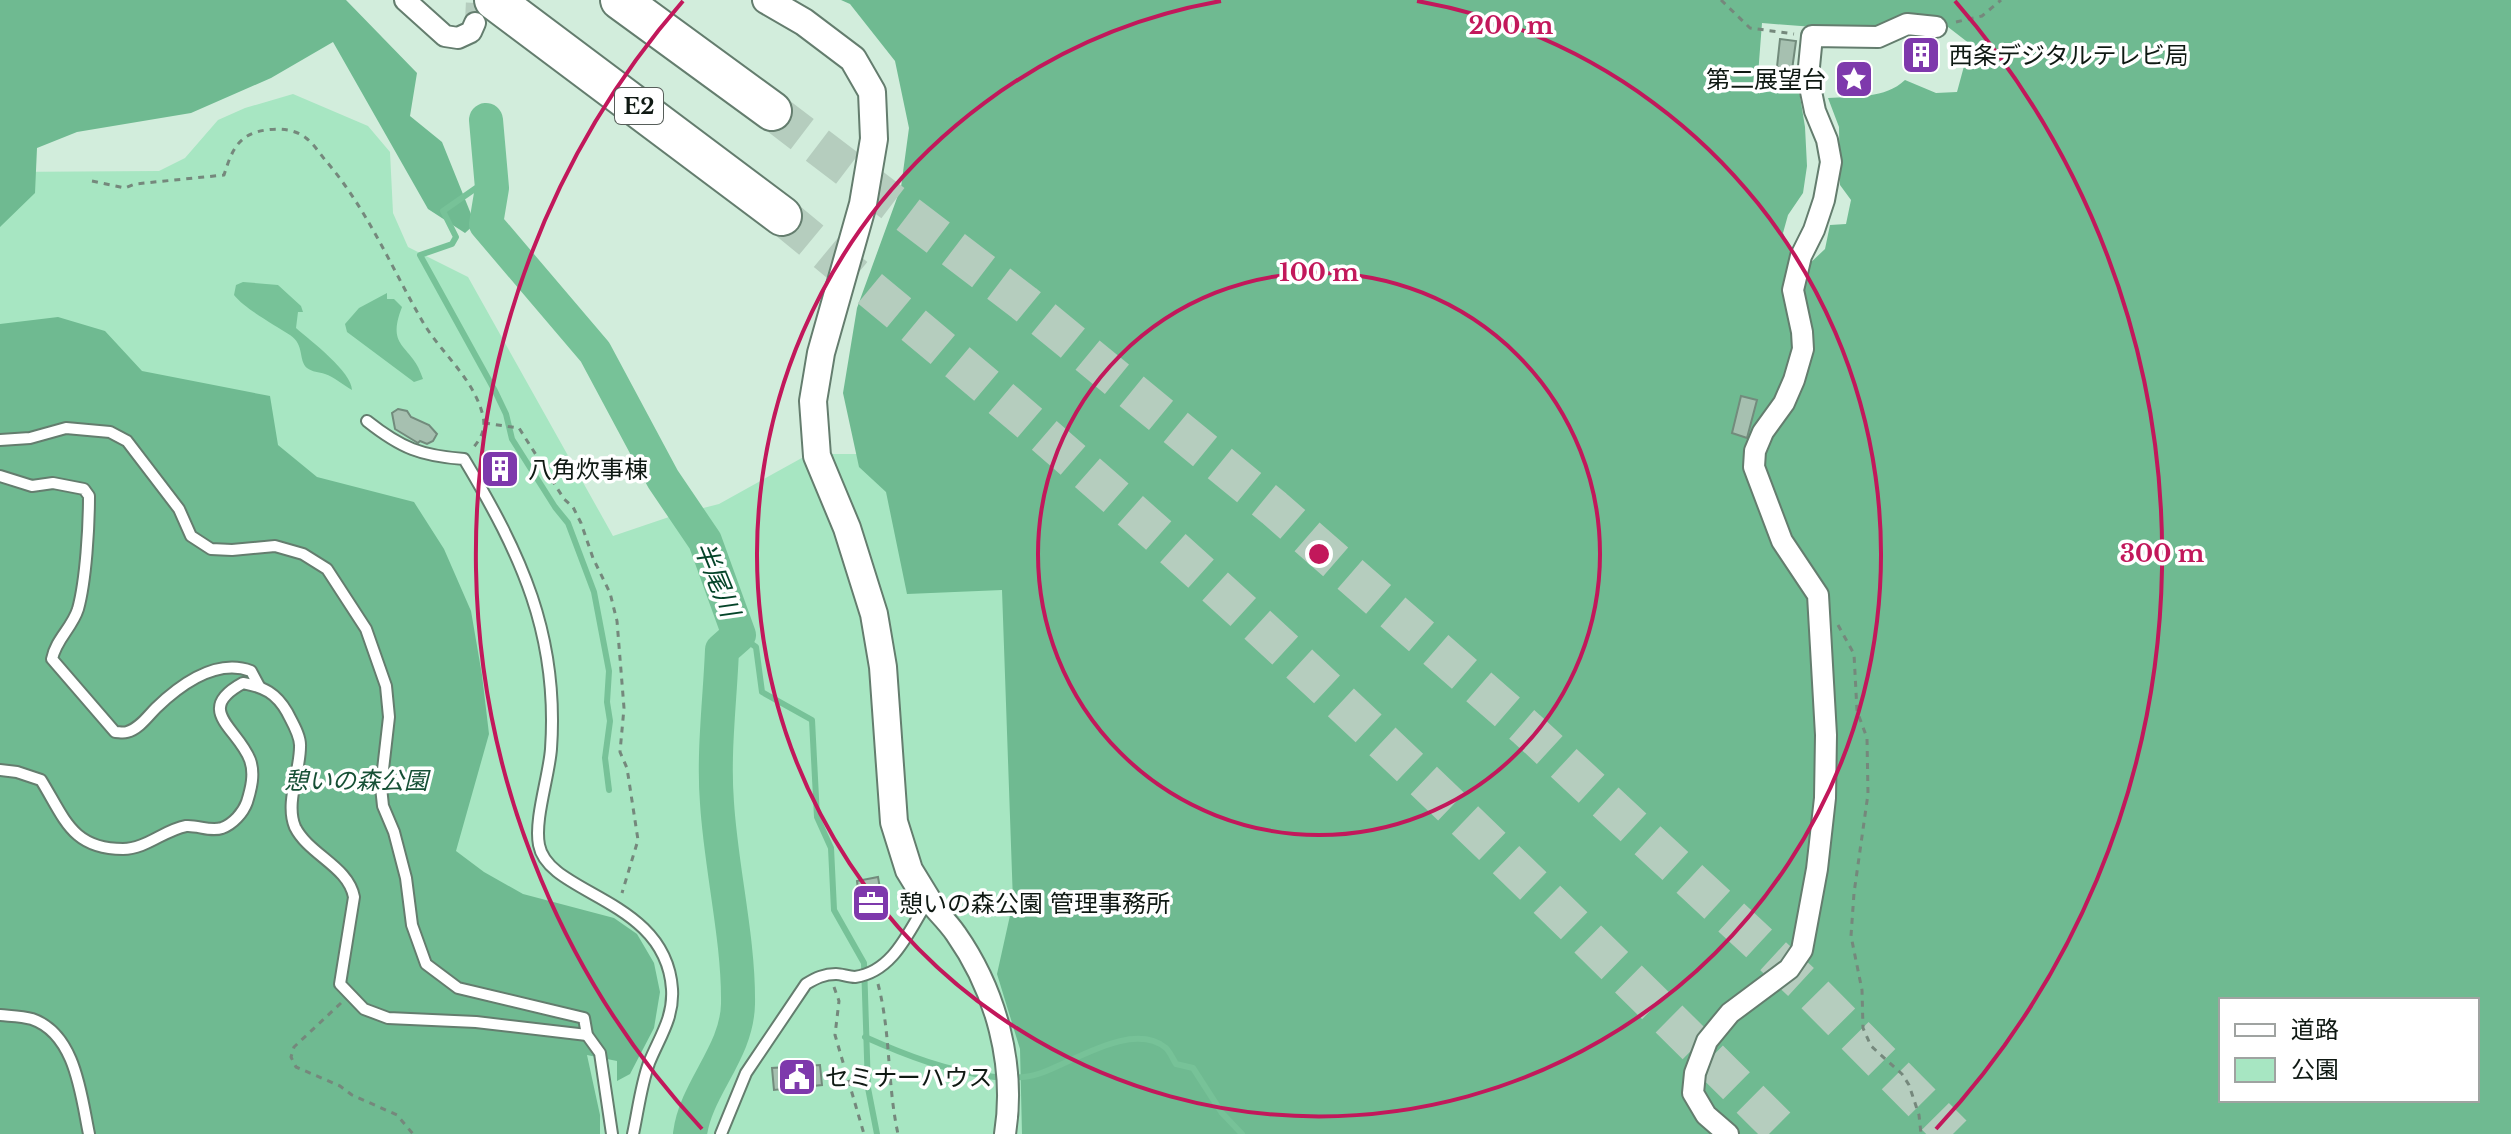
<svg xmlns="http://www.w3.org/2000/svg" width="2511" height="1134" font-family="'Libre Baskerville','Noto Sans JP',serif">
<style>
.green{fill:#a7e6c2}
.forest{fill:#6fba91;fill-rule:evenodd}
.water{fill:#77c298}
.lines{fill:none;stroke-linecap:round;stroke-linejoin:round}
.stream{stroke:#77c298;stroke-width:6}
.river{stroke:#77c298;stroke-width:34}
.building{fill:#a6c0b0;stroke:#728b7c;stroke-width:2}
.minor-tunnel{stroke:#b5cdbe;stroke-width:20;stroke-dasharray:20 10;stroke-linecap:butt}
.motorway-tunnel{stroke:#b5cdbe;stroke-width:38;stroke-dasharray:38 19;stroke-linecap:butt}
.service-casing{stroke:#647d6e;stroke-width:14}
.minor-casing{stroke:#647d6e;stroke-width:24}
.tertiary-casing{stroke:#647d6e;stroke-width:30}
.motorway-casing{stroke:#647d6e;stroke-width:42}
.path{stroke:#75887c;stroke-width:3;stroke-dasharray:6 6;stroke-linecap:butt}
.service{stroke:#fff;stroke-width:10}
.minor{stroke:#fff;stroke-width:20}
.tertiary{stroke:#fff;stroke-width:26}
.motorway{stroke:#fff;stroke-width:38}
.ring{fill:none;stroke:#c2185b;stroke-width:4}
.labels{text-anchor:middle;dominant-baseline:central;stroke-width:7;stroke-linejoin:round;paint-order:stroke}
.shield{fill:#fff;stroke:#575e5a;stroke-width:2}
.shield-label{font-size:22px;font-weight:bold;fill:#0f1913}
.poi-label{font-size:24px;fill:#0f1913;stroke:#fff;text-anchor:start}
.park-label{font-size:24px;font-style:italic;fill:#165035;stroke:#fff}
.water-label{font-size:26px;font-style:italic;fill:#054429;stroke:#fff}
.centre{fill:#c2185b;stroke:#fff;stroke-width:4}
.ring-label{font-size:24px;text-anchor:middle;font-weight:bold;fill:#c2185b;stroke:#fff;stroke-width:7;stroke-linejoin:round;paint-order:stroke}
</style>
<rect width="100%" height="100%" fill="#d2eddc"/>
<polygon class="green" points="293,94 368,126 390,152 393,213 408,247 468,277 613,536 672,516 719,504 809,454 862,454 1965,1134 0,1134 0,172 159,171 185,158 218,120 245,108"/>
<g class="forest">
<polygon points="0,0 346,0 417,73 410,116 442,142 475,224 465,233 428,209 333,42 271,78 191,113 77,132 37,148 35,193 0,227"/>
<path d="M841 0H2511V1134H1022L1020 1049 997 974 1013 902 1002 590 907 594 886 492 859 467 843 393 857 308 901 187 909 128 895 61 850 4ZM1939 20 1970 44 1957 92 1936 93 1905 80C1885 99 1855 96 1828 98L1839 127 1840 185 1851 200 1846 224 1830 225 1825 249 1806 267 1792 253 1783 233 1788 215 1803 193 1807 166 1805 127 1797 78 1758 75 1762 23 1879 32ZM2221 1000H2477V1100H2221Z"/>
<polygon points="58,317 105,331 142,371 270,396 278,445 317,477 414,502 444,549 471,611 482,675 489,734 456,851 484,872 523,894 614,918 637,934 654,963 660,992 654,1028 630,1074 617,1081 617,1061 587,1055 600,1115 600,1134 0,1134 0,324"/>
</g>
<g class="water">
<path d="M243 282 278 285 301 306 303 312H298L296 328C311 341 352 372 352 390 343 385 334 377 325 374 319 372 312 372 307 368 298 360 305 345 290 335 275 325 245 309 234 295L236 285Z"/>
<path d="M387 293V299H394L402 307C385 350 413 344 423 379L414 382 347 332 345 324 359 308Z"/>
</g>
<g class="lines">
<g class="stream">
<polyline points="490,168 479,186 443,211 456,237 452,244 420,255 495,391 506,414 512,439 555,507 568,523 594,592 609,671 607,702 610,721 605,758 609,790"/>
<polyline points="739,635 756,647 762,692 812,720 817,817 831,848 834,910 864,963 868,1088 877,1134"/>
<path d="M865 1037C905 1055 949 1072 995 1077 1007 1078 1026 1078 1038 1074 1071 1064 1132 1020 1166 1048 1170 1052 1173 1059 1176 1064L1193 1068 1222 1113 1242 1134"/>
</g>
<path class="river" d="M486 120 492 188 486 224 595 352 663 479 705 541 739 635 722 650C720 700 713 753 717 803 721 868 739 940 738 1004 737 1053 696 1088 690 1134"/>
</g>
<g class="building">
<polygon points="1780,39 1796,41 1792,70 1777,67"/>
<polygon points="1914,45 1932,48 1929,66 1911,63"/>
<polygon points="1741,396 1757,400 1747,438 1732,433"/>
<polygon points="398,409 407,411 411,417 429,425 437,434 433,441 427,444 420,441 418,443 395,429 392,413"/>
<circle cx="500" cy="465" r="14"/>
<polygon points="878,877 885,917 862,920 857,881"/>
<polygon points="820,1065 822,1085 774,1090 772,1068"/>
</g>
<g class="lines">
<polyline class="minor-tunnel" points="475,23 476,0"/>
<g class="motorway-tunnel">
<polyline points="772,111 1024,303 1274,508 1527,729 1814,994 1953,1134"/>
<path d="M782 216C926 335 1070 454 1208 580 1406 759 1596 946 1785 1134"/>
</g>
<defs>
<g id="service">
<path d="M367 421C401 448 421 456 464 459 521 554 559 635 551 749 549 776 534 820 539 845 548 895 666 898 672 989 674 1018 659 1038 649 1063 641 1085 638 1111 633 1134"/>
<polyline points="0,440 30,438 66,428 110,432 127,441 179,509 191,536 211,549 232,550 275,546 303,554 327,569 366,629 386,686 389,717 381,787 383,806 394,832 406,878 412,925 426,964 458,988 584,1018 587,1035 600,1053 612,1134"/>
<path d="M0 476 32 486 53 483 84 489 89 496C89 526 86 580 78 609 72 628 56 639 52 659L115 732C119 732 123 733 127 732 139 729 148 716 156 708 181 684 216 658 251 671L259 686"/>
<path d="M0 770 17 772 41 780C65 819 72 849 123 849 146 849 164 830 186 826 198 825 210 832 222 828 233 824 243 813 247 802 251 789 255 774 250 760 238 728 193 710 243 683 264 687 276 693 287 712 292 722 301 736 300 747 300 772 285 803 295 827 309 855 348 866 354 897L340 984 364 1009 388 1018 476 1022 587 1035"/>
<path d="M0 1015C10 1016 22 1016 32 1019 76 1034 81 1096 89 1134"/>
<path d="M721 1134 746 1073 806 984C816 978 824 974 836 974 842 974 848 977 855 977 893 972 909 931 927 902"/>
</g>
<g id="minor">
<polyline points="405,0 445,36 458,38 471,32 475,23"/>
<path d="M928 901C937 912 948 922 956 934 996 991 1016 1065 1005 1134"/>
<polyline points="1728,1134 1706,1115 1693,1093 1695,1073 1707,1041 1730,1013 1789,969 1802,950 1817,869 1825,798 1826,735 1818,595 1782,541 1754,467 1755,451 1763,432 1784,403 1794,380 1803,349 1802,332 1793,290 1801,256 1814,230 1824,200 1831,162 1827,140 1815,111 1808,77 1812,36 1878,37 1907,24 1936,27"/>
</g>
<polyline id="tertiary" points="766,0 804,22 853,59 872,92 874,139 863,204 821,353 813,401 817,456 847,528 874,614 883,667 894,822 909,870 928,901"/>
<g id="motorway">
<polyline points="494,0 782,216"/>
<polyline points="620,0 772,111"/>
</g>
</defs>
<use href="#service" class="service-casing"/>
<use href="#minor" class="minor-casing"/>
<use href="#tertiary" class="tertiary-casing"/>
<use href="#motorway" class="motorway-casing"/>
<g class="path">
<polyline points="1721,0 1750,28 1794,34"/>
<polyline points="1956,22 1982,16 2001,0"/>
<path d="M92 181 125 188 135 184 224 175C232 150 238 134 266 130 279 128 295 129 306 138 314 144 320 154 326 161 368 210 392 269 424 324 443 355 474 379 483 416 486 429 481 439 472 449"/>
<polyline points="484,423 519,428 564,499 573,507 581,523 593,558 610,593 617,621 624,708 620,752 627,768 638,840 622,893"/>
<polyline points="1838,625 1854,654 1857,711 1867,738 1868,794 1854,893 1851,936 1862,990 1863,1028 1871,1046 1902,1074 1909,1085 1919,1115 1921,1134"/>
<path d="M878 984C891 1033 887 1084 898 1134"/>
<polyline points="834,987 839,1001 835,1035 864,1134"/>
<polyline points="341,1003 294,1047 291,1057 296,1067 340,1086 352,1095 397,1115 413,1134"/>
</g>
<use href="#service" class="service"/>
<use href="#minor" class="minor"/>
<use href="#tertiary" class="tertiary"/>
<use href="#motorway" class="motorway"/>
</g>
<g class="ring">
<circle cx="1319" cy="554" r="281"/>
<path d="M1417 1A562 562 0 1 1 1221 1"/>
<path d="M702 1129A843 843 0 0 1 683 1M1955 1A843 843 0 0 1 1936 1129"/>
</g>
<defs>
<symbol id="building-square" viewBox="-11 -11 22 22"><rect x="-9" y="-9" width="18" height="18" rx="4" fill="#7e39ac" stroke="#fff"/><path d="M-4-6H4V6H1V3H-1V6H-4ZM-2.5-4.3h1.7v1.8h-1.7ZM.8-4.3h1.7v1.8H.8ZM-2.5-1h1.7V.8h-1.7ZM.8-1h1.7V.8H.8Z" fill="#fff"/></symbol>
<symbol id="sight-square" viewBox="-11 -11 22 22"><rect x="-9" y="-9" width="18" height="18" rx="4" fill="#7e39ac" stroke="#fff"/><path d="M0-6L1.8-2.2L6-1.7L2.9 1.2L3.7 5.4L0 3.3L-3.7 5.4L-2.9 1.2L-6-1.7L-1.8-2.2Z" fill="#fff"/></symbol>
<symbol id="office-square" viewBox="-11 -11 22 22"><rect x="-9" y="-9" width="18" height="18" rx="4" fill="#7e39ac" stroke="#fff"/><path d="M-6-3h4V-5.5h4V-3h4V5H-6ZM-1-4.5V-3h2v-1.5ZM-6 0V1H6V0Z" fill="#fff"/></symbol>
<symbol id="civic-square" viewBox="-11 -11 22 22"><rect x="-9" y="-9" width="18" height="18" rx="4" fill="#7e39ac" stroke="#fff"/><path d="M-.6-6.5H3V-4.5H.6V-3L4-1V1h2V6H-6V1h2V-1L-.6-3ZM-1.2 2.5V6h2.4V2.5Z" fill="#fff"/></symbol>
</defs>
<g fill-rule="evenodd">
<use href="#building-square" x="1899" y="33" width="44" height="44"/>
<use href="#sight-square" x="1832" y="57" width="44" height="44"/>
<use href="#building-square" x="478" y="447" width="44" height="44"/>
<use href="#office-square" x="849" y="881" width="44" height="44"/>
<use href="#civic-square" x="775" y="1055" width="44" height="44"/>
</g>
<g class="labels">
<rect class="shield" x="615" y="88" width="48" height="36" rx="6"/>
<g class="shield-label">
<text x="639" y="106">E2</text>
</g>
<g class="poi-label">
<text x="1949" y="55">西条デジタルテレビ局</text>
<text x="1826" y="79" text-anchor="end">第二展望台</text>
<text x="528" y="469">八角炊事棟</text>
<text x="899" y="903">憩いの森公園 管理事務所</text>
<text x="825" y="1077">セミナーハウス</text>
</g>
<g class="park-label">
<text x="356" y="780">憩いの森公園</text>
</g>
<g class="water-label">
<text transform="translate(717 579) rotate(68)">半尾川</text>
</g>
</g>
<circle cx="1319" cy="554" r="12" class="centre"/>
<g class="ring-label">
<text x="1511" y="34">200 m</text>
<text x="1319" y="281">100 m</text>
<text x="2162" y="562">300 m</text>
</g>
<rect x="2219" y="998" width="260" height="104" fill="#ffffff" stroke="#9fa3a1" stroke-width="2"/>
<rect x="2235" y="1024" width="40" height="12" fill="#ffffff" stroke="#9fa3a1" stroke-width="2"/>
<text x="2291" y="1038" font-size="24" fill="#0f1913">道路</text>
<rect x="2235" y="1058" width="40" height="24" fill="#a7e6c2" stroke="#9fa3a1" stroke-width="2"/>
<text x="2291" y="1078" font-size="24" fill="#0f1913">公園</text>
</svg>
